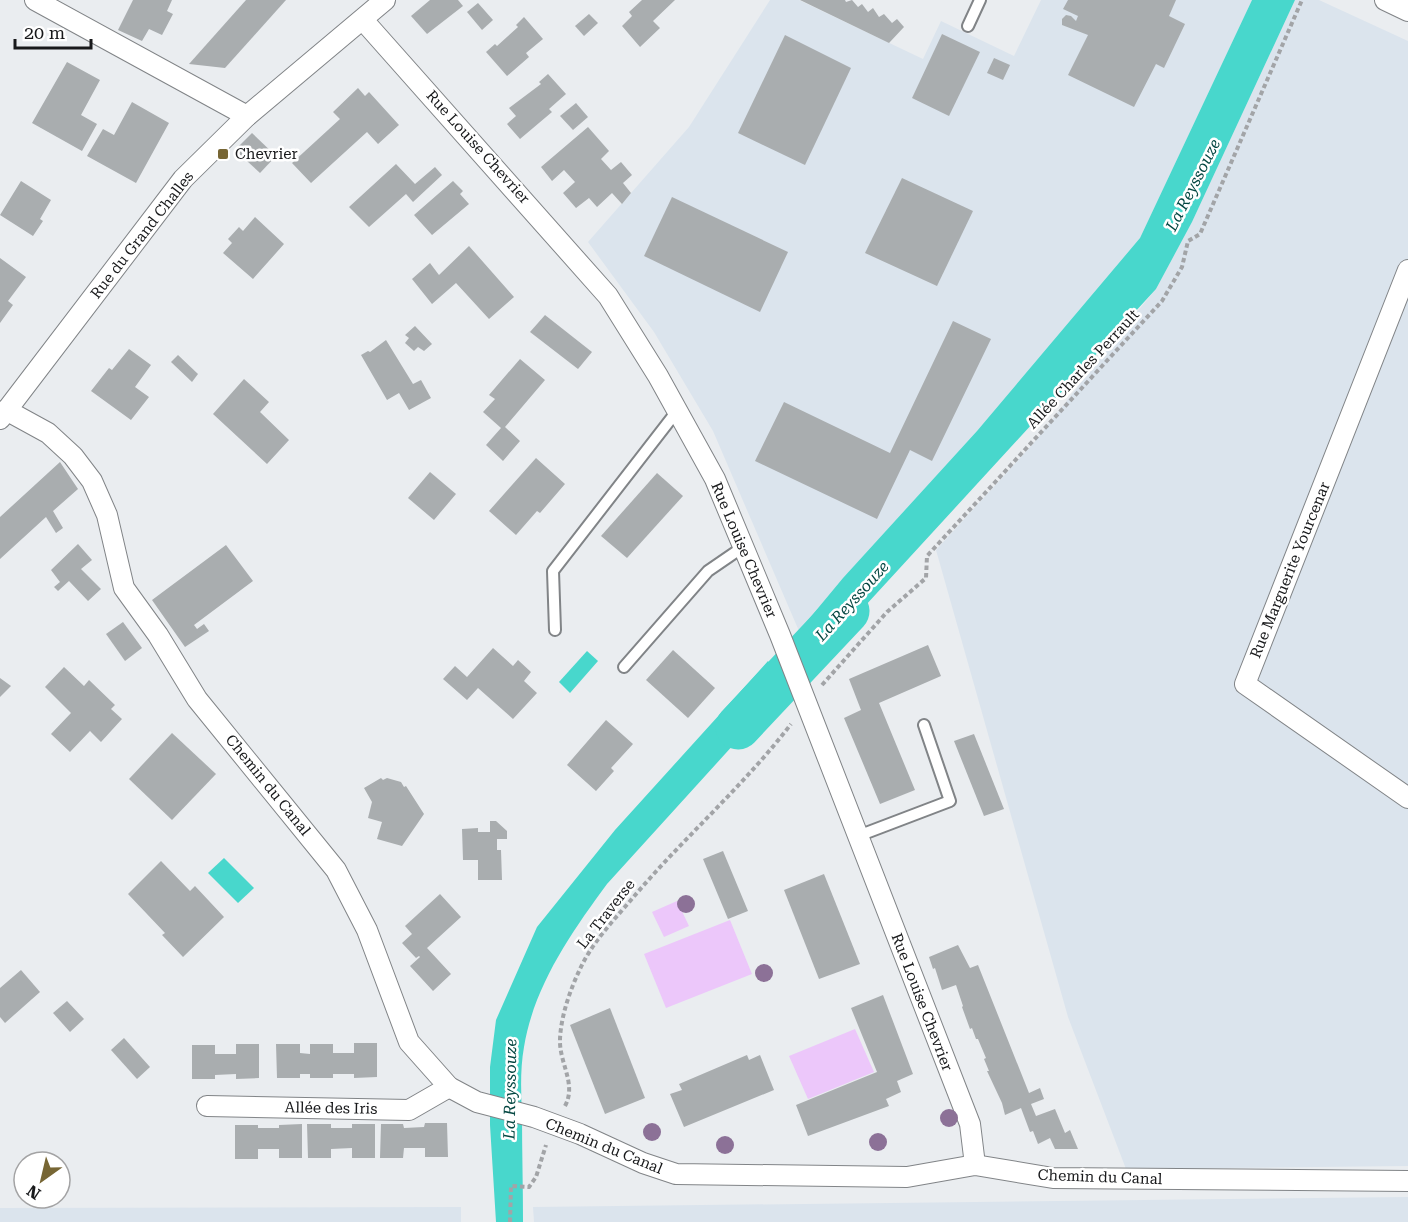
<svg xmlns="http://www.w3.org/2000/svg" width="1408" height="1222" font-family="'Roboto Serif',serif">
<style>
.built{fill:#dbe4ed}
.green{fill:#ecc7fa}
.water{fill:#48d7cc}
.lines{fill:none;stroke-linecap:round;stroke-linejoin:round}
.river{stroke:#48d7cc;stroke-width:45}
.building{fill:#a9adaf}
.service-casing{stroke:#818487;stroke-width:14}
.minor-casing{stroke:#818487;stroke-width:22}
.path{stroke:#a2a4a7;stroke-width:4;stroke-dasharray:4.5 3;stroke-linecap:butt}
.service{stroke:#fff;stroke-width:10}
.minor{stroke:#fff;stroke-width:20}
.tree{fill:#8c7197}
.poi-dot{fill:#776634;stroke:#fff;stroke-width:2}
.labels{text-anchor:middle;dominant-baseline:central;stroke-width:5;stroke-linejoin:round;paint-order:stroke}
.street-label{font-size:15px;fill:#18191b;stroke:#fff}
.poi-label{font-size:15px;fill:#18191b;stroke:#fff;text-anchor:start}
.water-label{font-size:16px;font-style:italic;fill:#044742;stroke:#fff}
</style>
<rect width="100%" height="100%" fill="#eaedf0"/>
<g class="built">
<polygon points="770,0 799,0 923,59 941,21 1014,56 1041,0 1252,0 1140,238 977,431 843,578 799,631 713,431 654,332 588,242 689,127"/>
<polygon points="1295,0 1319,0 1408,41 1408,1166 1126,1169 1068,1017 936,550 1033,444 1126,325 1156,289 1192,222"/>
<polygon points="1408,1197 1408,1222 534,1222 533,1207"/>
<polygon points="461,1207 461,1222 0,1222 0,1208"/>
</g>
<g class="green">
<polygon points="677,901 689,926 664,937 652,912"/>
<polygon points="730,920 752,974 666,1008 644,954"/>
<polygon points="855,1029 874,1072 808,1099 789,1056"/>
</g>
<g class="water">
<polygon points="1252,0 1295,0 1192,222 1156,289 809,667 799,631 843,578 977,431 1140,238"/>
<polygon points="587,651 598,661 570,693 559,682"/>
<path d="M768 661 785 688 607 884C571 933 534 986 524 1047 520 1069 521 1093 522 1116 522 1151 523 1187 523 1222H496L490 1125V1067L496 1020 537 927 615 830Z"/>
<polygon points="224,858 254,888 238,903 208,873"/>
</g>
<g class="lines">
<polyline class="river" points="738,727 847,611"/>
</g>
<g class="building">
<polygon points="133,0 172,0 167,11 173,14 162,35 149,29 142,41 118,30"/>
<polygon points="246,0 286,0 225,68 189,64"/>
<polygon points="430,0 458,0 463,6 427,34 411,16"/>
<polygon points="642,0 675,0 653,21 660,28 640,47 622,26 632,16 629,12"/>
<polygon points="800,0 845,0 846,2 852,0 858,7 862,4 868,12 873,8 879,17 884,14 892,23 897,19 904,27 889,43"/>
<polygon points="1068,0 1176,0 1169,16 1185,24 1164,68 1156,64 1134,107 1068,75 1088,35 1062,25 1062,19 1066,15 1071,16 1076,21 1078,16 1063,9"/>
<polygon points="478,3 493,20 482,30 467,12"/>
<polygon points="589,14 598,23 584,36 575,26"/>
<polygon points="524,17 543,39 526,53 529,57 507,76 486,52 495,44 497,46 518,27 516,25"/>
<polygon points="942,34 980,52 949,116 912,98"/>
<polygon points="785,35 851,68 805,165 738,133"/>
<polygon points="994,58 1010,65 1003,80 987,73"/>
<polygon points="67,62 100,80 81,115 97,124 82,151 32,123"/>
<polygon points="548,74 566,94 549,109 552,112 520,139 507,124 516,116 509,108 541,84 539,82"/>
<polygon points="358,88 365,96 369,92 399,125 378,144 367,132 311,183 292,163 340,119 333,112"/>
<polygon points="132,102 169,123 136,183 87,156 103,129 114,135"/>
<polygon points="576,103 588,117 573,130 560,116"/>
<polygon points="588,127 609,151 601,159 611,170 621,162 632,175 623,183 631,193 622,204 612,193 597,207 589,198 576,208 563,193 575,182 564,170 552,181 541,167"/>
<polygon points="252,133 276,156 260,173 235,150"/>
<polygon points="396,164 415,184 435,167 442,175 413,202 406,194 369,227 349,207"/>
<polygon points="902,178 973,211 937,286 865,253"/>
<polygon points="21,181 51,200 40,219 43,221 33,236 0,215"/>
<polygon points="453,181 463,191 460,194 469,204 432,235 414,215"/>
<polygon points="672,197 788,252 760,312 644,256"/>
<polygon points="255,217 284,244 253,279 223,253 232,243 228,239 239,227 243,231"/>
<polygon points="469,246 514,297 489,319 456,283 432,304 412,279 430,263 439,275"/>
<polygon points="0,258 26,277 8,301 13,305 0,323"/>
<polygon points="545,315 592,352 578,369 530,332"/>
<polygon points="953,321 991,339 932,461 910,450 877,519 755,461 784,402 890,453"/>
<polygon points="415,326 432,344 424,351 418,347 414,351 405,343 409,338 405,335"/>
<polygon points="386,340 413,384 421,380 431,398 409,410 399,393 387,400 361,355 368,351 370,352"/>
<polygon points="129,349 151,365 135,387 149,397 131,420 91,391 109,368 112,370"/>
<polygon points="178,355 198,374 192,382 171,362"/>
<polygon points="520,359 545,380 505,427 520,441 503,461 486,445 501,428 483,412 495,399 489,395"/>
<polygon points="244,379 269,402 260,412 289,440 267,464 213,414"/>
<polygon points="536,458 565,484 540,513 537,511 516,535 489,511"/>
<polygon points="60,462 78,489 53,511 63,528 56,533 46,517 0,559 0,517"/>
<polygon points="430,472 456,494 434,520 408,498"/>
<polygon points="657,473 683,496 627,558 601,536"/>
<polygon points="78,544 92,560 81,569 101,589 88,601 69,581 58,591 54,587 60,582 51,570"/>
<polygon points="226,545 253,581 194,625 197,629 204,624 209,631 185,647 152,600"/>
<polygon points="123,622 142,648 125,661 106,634"/>
<polygon points="928,645 941,676 879,703 915,790 880,804 844,718 861,710 849,679"/>
<polygon points="493,648 513,666 518,660 531,672 524,681 537,693 513,719 478,688 467,700 443,679 455,666 467,677"/>
<polygon points="673,650 715,688 688,718 646,680"/>
<polygon points="64,667 84,686 89,680 115,705 111,709 122,719 101,742 90,731 70,752 51,734 71,713 45,687"/>
<polygon points="0,678 11,686 0,697"/>
<polygon points="606,720 633,744 611,768 614,771 596,791 567,765"/>
<polygon points="172,733 216,774 172,820 129,779"/>
<polygon points="974,734 1004,809 984,816 954,741"/>
<polygon points="381,778 383,780 387,778 401,782 404,787 406,786 424,814 402,846 377,839 382,822 368,818 372,802 364,788"/>
<polygon points="490,821 496,821 507,831 507,839 497,839 497,850 501,850 502,880 478,880 478,860 463,860 462,829 478,828 478,832 490,832"/>
<polygon points="723,851 748,911 728,919 703,859"/>
<polygon points="161,861 190,891 195,886 224,917 183,957 162,935 165,933 128,894"/>
<polygon points="824,874 860,964 819,979 784,890"/>
<polygon points="440,894 461,917 427,948 451,974 433,991 410,966 420,957 419,956 416,958 402,943 412,934 405,926"/>
<polygon points="958,945 970,968 978,965 1029,1093 1040,1088 1044,1099 1031,1104 1036,1116 1055,1109 1065,1133 1070,1130 1078,1149 1055,1149 1050,1138 1038,1144 1033,1131 1030,1132 1021,1108 1005,1115 1002,1103 987,1071 989,1071 984,1059 986,1058 978,1039 976,1039 972,1028 970,1029 962,1007 963,1006 956,985 942,990 935,968 933,969 929,957"/>
<polygon points="21,970 40,992 5,1023 0,1017 0,988"/>
<polygon points="883,995 913,1074 897,1081 901,1092 886,1099 889,1106 808,1136 796,1105 877,1072 851,1008"/>
<polygon points="67,1001 84,1019 70,1032 53,1013"/>
<polygon points="610,1008 645,1098 605,1114 570,1025"/>
<polygon points="124,1038 150,1067 137,1079 111,1050"/>
<polygon points="354,1043 377,1043 377,1077 354,1078 354,1074 333,1074 333,1078 310,1078 310,1074 300,1074 300,1078 277,1078 276,1044 300,1044 300,1053 310,1054 310,1044 333,1044 333,1053 354,1053"/>
<polygon points="236,1044 259,1044 259,1078 236,1079 236,1074 215,1075 215,1079 192,1079 192,1045 215,1045 215,1054 236,1054"/>
<polygon points="747,1055 749,1060 760,1055 774,1090 684,1127 670,1094 682,1090 679,1084"/>
<polygon points="425,1123 447,1123 448,1157 425,1157 425,1148 404,1148 403,1158 380,1158 381,1124 403,1124 404,1128 424,1127"/>
<polygon points="302,1124 302,1158 279,1158 279,1149 258,1149 258,1159 235,1159 235,1125 258,1125 258,1128 279,1128 279,1125"/>
<polygon points="307,1124 331,1124 331,1128 352,1128 352,1124 375,1124 375,1158 352,1158 352,1148 331,1149 331,1158 308,1158"/>
</g>
<g class="lines">
<defs>
<g id="service">
<polyline points="968,26 980,0"/>
<polyline points="555,630 553,571 677,411"/>
<polyline points="624,667 708,571 743,547"/>
<polyline points="858,836 950,801 924,725"/>
</g>
<g id="minor">
<polyline points="35,0 247,116"/>
<polyline points="1385,0 1408,11"/>
<polyline points="363,20 608,296 658,376 715,479 780,635 970,1124 975,1165"/>
<polyline points="1408,270 1245,684 1408,798"/>
<polyline points="6,410 48,433 73,456 92,481 107,515 124,588 158,635 197,699 336,870 367,930 409,1042 449,1087 477,1102 534,1117 580,1134 643,1163 676,1174 907,1177 975,1165 1053,1178 1408,1181"/>
<polyline points="0,419 183,179 247,116 385,0"/>
<polyline points="207,1106 409,1110 449,1087"/>
</g>
</defs>
<use href="#service" class="service-casing"/>
<use href="#minor" class="minor-casing"/>
<g class="path">
<polyline points="822,685 887,612 926,578 927,556 1162,301 1182,267 1188,241 1200,234 1302,0"/>
<path d="M565 1106C577 1084 559 1063 560 1039 561 1016 570 990 580 969 592 943 612 922 631 900 682 839 743 787 791 724"/>
<polyline points="510,1222 511,1186 529,1187 536,1177 546,1145"/>
</g>
<use href="#service" class="service"/>
<use href="#minor" class="minor"/>
</g>
<g class="tree">
<circle cx="686" cy="904" r="9"/>
<circle cx="764" cy="973" r="9"/>
<circle cx="949" cy="1118" r="9"/>
<circle cx="652" cy="1132" r="9"/>
<circle cx="878" cy="1142" r="9"/>
<circle cx="725" cy="1145" r="9"/>
</g>
<rect class="poi-dot" x="217" y="148" width="12" height="12" rx="3"/>
<g class="labels">
<g class="street-label">
<text transform="translate(478 147) rotate(48)">Rue Louise Chevrier</text>
<text transform="translate(142 235) rotate(-52)">Rue du Grand Challes</text>
<text transform="translate(1083 369) rotate(-47)">Allée Charles Perrault</text>
<text transform="translate(744 550) rotate(67)">Rue Louise Chevrier</text>
<text transform="translate(1290 570) rotate(-68)">Rue Marguerite Yourcenar</text>
<text transform="translate(268 785) rotate(51)">Chemin du Canal</text>
<text transform="translate(606 914) rotate(-52)">La Traverse</text>
<text transform="translate(922 1002) rotate(69)">Rue Louise Chevrier</text>
<text transform="translate(331 1108) rotate(1)">Allée des Iris</text>
<text transform="translate(604 1146) rotate(22)">Chemin du Canal</text>
<text transform="translate(1100 1177) rotate(2)">Chemin du Canal</text>
</g>
<g class="poi-label">
<text x="235" y="154">Chevrier</text>
</g>
<g class="water-label">
<text transform="translate(1193 185) rotate(-63)">La Reyssouze</text>
<text transform="translate(852 601) rotate(-48)">La Reyssouze</text>
<text transform="translate(510 1089) rotate(-89)">La Reyssouze</text>
</g>
</g>
<g transform="translate(42 1180) rotate(214)"><circle r="28" fill="#ffffff" stroke="#a3a3a4" stroke-width="1.5"/>
<path d="M0-4.5L10 22L0 15L-10 22Z" fill="#776634"/>
<text y="-9" font-size="16" font-weight="bold" text-anchor="middle" fill="#18191b">N</text>
</g>
<path d="M15 39v9h76v-9" fill="none" stroke="#18191b" stroke-width="3"/>
<text x="24" y="39" font-size="18" fill="#18191b" stroke="#ffffff" stroke-width="4.5" paint-order="stroke">20 m</text>
</svg>
